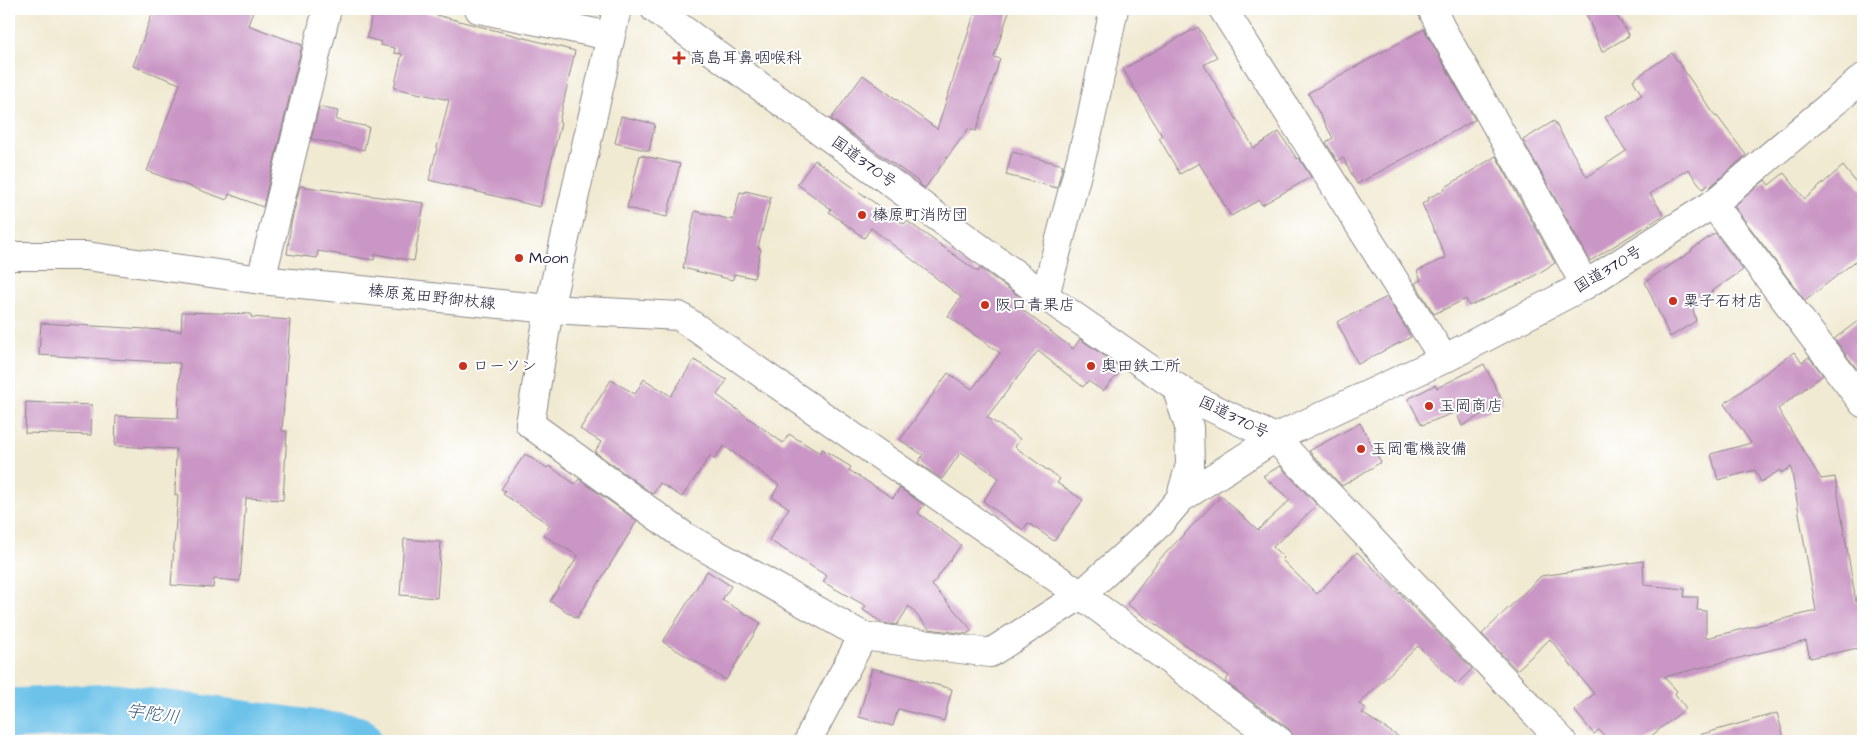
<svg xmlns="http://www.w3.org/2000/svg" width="1872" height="750" font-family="'Architects Daughter','Klee One',sans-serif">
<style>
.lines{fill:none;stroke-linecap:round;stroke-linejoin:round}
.river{stroke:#6dc2ea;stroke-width:51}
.building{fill:#ca96c5}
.minor-casing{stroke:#8a8687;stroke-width:30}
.primary-casing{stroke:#8a8687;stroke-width:30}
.trunk-casing{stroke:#8a8687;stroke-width:30}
.minor{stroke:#fff;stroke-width:28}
.primary{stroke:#fff;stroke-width:28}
.trunk{stroke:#fff;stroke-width:28}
.poi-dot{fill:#c8321e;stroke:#fff;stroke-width:2}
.labels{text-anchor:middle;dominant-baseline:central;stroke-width:4;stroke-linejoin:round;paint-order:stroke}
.poi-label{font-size:16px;fill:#22223b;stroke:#fff;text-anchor:start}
.street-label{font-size:16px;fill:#22223b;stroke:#fff}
.water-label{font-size:18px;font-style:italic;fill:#3c5a78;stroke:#fff}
</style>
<rect width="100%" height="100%" fill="#fff"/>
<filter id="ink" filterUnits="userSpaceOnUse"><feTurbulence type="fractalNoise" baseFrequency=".02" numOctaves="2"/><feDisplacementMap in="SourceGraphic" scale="10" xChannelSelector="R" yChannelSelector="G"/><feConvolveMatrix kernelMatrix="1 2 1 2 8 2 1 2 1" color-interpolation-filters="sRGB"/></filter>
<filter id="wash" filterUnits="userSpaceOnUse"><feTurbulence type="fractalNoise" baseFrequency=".0096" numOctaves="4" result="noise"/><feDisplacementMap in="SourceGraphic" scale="20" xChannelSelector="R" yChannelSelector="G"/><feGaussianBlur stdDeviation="1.12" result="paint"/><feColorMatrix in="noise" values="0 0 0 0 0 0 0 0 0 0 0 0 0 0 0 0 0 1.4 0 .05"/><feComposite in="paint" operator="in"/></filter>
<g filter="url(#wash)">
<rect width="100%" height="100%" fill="#f1ead3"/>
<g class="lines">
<polyline class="river" points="9,714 115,709 356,741"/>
</g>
<g id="blocks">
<g class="building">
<polygon points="154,9 254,9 248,25 302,45 263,207 229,194 227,200 147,171 180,84 133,66"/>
<polygon points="373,9 413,9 575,51 559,122 561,123 540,207 429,180 449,100 394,88 402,54 394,53 395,48 380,45 381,42 367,38"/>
<polygon points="976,9 1010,9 994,57 1000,59 976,131 968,129 925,188 919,184 919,182 831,119 863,75 937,129"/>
<polygon points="1584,9 1613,9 1629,36 1602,52"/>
<polygon points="1198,27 1217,57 1204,65 1254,148 1279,132 1297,159 1299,158 1311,177 1262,205 1259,200 1231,216 1199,163 1180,174 1159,138 1162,136 1123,69"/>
<polygon points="1424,29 1475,120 1357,184 1343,158 1337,161 1326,142 1333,138 1308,93"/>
<polygon points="1672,53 1716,117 1717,116 1746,155 1710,187 1708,185 1703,189 1688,169 1650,194 1664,215 1590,261 1523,140 1554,121 1587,177 1626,151 1605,117 1642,95 1633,80"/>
<polygon points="319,107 338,111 336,120 369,127 364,150 311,139"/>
<polygon points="621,116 655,124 649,151 615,143"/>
<polygon points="1012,152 1063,165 1057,188 1006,175"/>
<polygon points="640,155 680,164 667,217 627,208"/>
<polygon points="1496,156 1555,263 1521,284 1521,283 1469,306 1466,299 1434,314 1415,283 1421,280 1417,271 1446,258 1422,204 1429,200 1428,198 1445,190 1444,188"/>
<polygon points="815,160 904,224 907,221 978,272 980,268 1020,297 1015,304 1073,349 1080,339 1123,369 1103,391 1088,381 1083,387 1038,351 987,417 1020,439 1015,447 1060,479 1057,483 1083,500 1054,541 1028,523 1023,530 983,501 999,478 961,452 942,479 918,463 923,455 900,440 948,373 972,389 1000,353 948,316 961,297 871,228 864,238 829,212 831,209 797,184"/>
<polygon points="1843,166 1863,191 1863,255 1805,301 1734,206 1765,180 1769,185 1784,173 1805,199"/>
<polygon points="300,186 424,203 414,261 375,254 374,260 318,251 317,258 287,254 291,224"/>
<polygon points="745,191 771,197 758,248 761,249 754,278 734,274 733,280 683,268 695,211 733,220 740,192 745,193"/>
<polygon points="1715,233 1743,270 1692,305 1696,321 1670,337 1645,282 1692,251 1691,250"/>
<polygon points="1387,297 1411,337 1358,364 1337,322"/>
<polygon points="182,312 251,314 251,317 290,320 282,431 287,431 283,500 246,498 240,581 214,579 213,588 171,585 178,495 175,495 176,449 115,446 116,416 178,418 180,363 39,355 41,323 181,331"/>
<polygon points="1863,317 1863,377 1834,339"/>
<polygon points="1794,352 1802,362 1809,357 1823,375 1778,409 1821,479 1835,477 1856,602 1860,602 1863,618 1863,647 1810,658 1806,641 1664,677 1677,691 1675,694 1686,708 1645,741 1609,741 1599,730 1594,734 1574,710 1594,694 1550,639 1517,670 1482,634 1541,576 1643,561 1644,585 1685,589 1684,597 1698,597 1697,610 1706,611 1706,638 1816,611 1791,467 1781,473 1780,470 1761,482 1755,470 1718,480 1711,454 1751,443 1724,404"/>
<polygon points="694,360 727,380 717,395 783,443 789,434 820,453 822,449 851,467 849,470 893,498 900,488 924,505 918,513 961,545 932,585 972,630 967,634 929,629 909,606 897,625 883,623 863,610 866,606 823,582 827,576 769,540 789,508 772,497 779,485 724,446 714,459 710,456 682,497 660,483 653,494 595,452 601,442 580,429 611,380 635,394 644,379 671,396"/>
<polygon points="1484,364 1503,402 1462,426 1456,412 1422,425 1408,399 1435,385 1437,388"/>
<polygon points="26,402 92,405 91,435 25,433"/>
<polygon points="1360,423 1381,462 1342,486 1309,451"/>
<polygon points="525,454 547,468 549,466 575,484 579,479 637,521 577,618 550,601 578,556 543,535 550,525 503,494 505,491 501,489"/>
<polygon points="1280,466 1317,505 1273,547 1284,558 1282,560 1317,594 1357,552 1409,603 1472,669 1457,684 1418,646 1359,704 1366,708 1362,713 1405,741 1298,741 1294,738 1288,728 1225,682 1229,676 1127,604 1158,561 1221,496 1258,530 1290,500 1263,476"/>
<polygon points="404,539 441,542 437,598 400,595"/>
<polygon points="707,571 731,586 722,600 761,623 726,680 663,642"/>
<polygon points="872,668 952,689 944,721 898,709 893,726 859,717"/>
<polygon points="1777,713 1785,741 1700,741 1699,735"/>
</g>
</g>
</g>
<g filter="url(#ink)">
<use href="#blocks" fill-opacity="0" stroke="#8a8687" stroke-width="1"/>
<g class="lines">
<defs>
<g id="minor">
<polyline points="479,9 610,36"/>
<polyline points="1223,9 1444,359"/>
<polyline points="1432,9 1441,28 1528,181 1585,285"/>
<polyline points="1713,204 1863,403"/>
<polyline points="261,280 327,9"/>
<polyline points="1045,296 1089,128 1114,9"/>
<polyline points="1176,387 1189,427 1190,465 1180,499"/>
<polyline points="809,741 812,732 863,636"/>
<polyline points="1279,741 1081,595 679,316 549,309 530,424 684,536 863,636 990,653 1081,595 1159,524 1180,499 1275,438 1562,741"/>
</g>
<polyline id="primary" points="9,256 86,256 261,280 549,309 617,9"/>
<polyline id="trunk" points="655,9 1045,296 1176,387 1204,404 1275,438 1444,359 1585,285 1713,204 1863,78"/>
</defs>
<use href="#minor" class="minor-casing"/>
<use href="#primary" class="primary-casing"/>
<use href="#trunk" class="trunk-casing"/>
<use href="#minor" class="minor"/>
<use href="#primary" class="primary"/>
<use href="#trunk" class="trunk"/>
</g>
</g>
<g class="poi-dot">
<path d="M676.5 50.5h5v5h5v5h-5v5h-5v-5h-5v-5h5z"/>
<circle cx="862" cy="215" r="5"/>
<circle cx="519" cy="258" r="5"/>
<circle cx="1673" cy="301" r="5"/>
<circle cx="985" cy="305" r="5"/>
<circle cx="463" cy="366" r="5"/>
<circle cx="1091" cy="366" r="5"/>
<circle cx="1429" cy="406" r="5"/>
<circle cx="1361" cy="449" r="5"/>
</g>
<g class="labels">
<g class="poi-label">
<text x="690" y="58">高島耳鼻咽喉科</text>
<text x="872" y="215">榛原町消防団</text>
<text x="529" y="258">Moon</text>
<text x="1683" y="301">粟子石材店</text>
<text x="995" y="305">阪口青果店</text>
<text x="473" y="366">ローソン</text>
<text x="1101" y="366">奥田鉄工所</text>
<text x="1439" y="406">玉岡商店</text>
<text x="1371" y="449">玉岡電機設備</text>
</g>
<g class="street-label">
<text transform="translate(864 162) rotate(36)">国道370号</text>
<text transform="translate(1608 269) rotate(-31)">国道370号</text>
<text transform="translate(432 297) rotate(6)">榛原菟田野御杖線</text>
<text transform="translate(1234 417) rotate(26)">国道370号</text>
</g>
<g class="water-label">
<text transform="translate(153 714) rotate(8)">宇陀川</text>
</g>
</g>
<rect width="1872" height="750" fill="none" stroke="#fff" stroke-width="30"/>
</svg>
